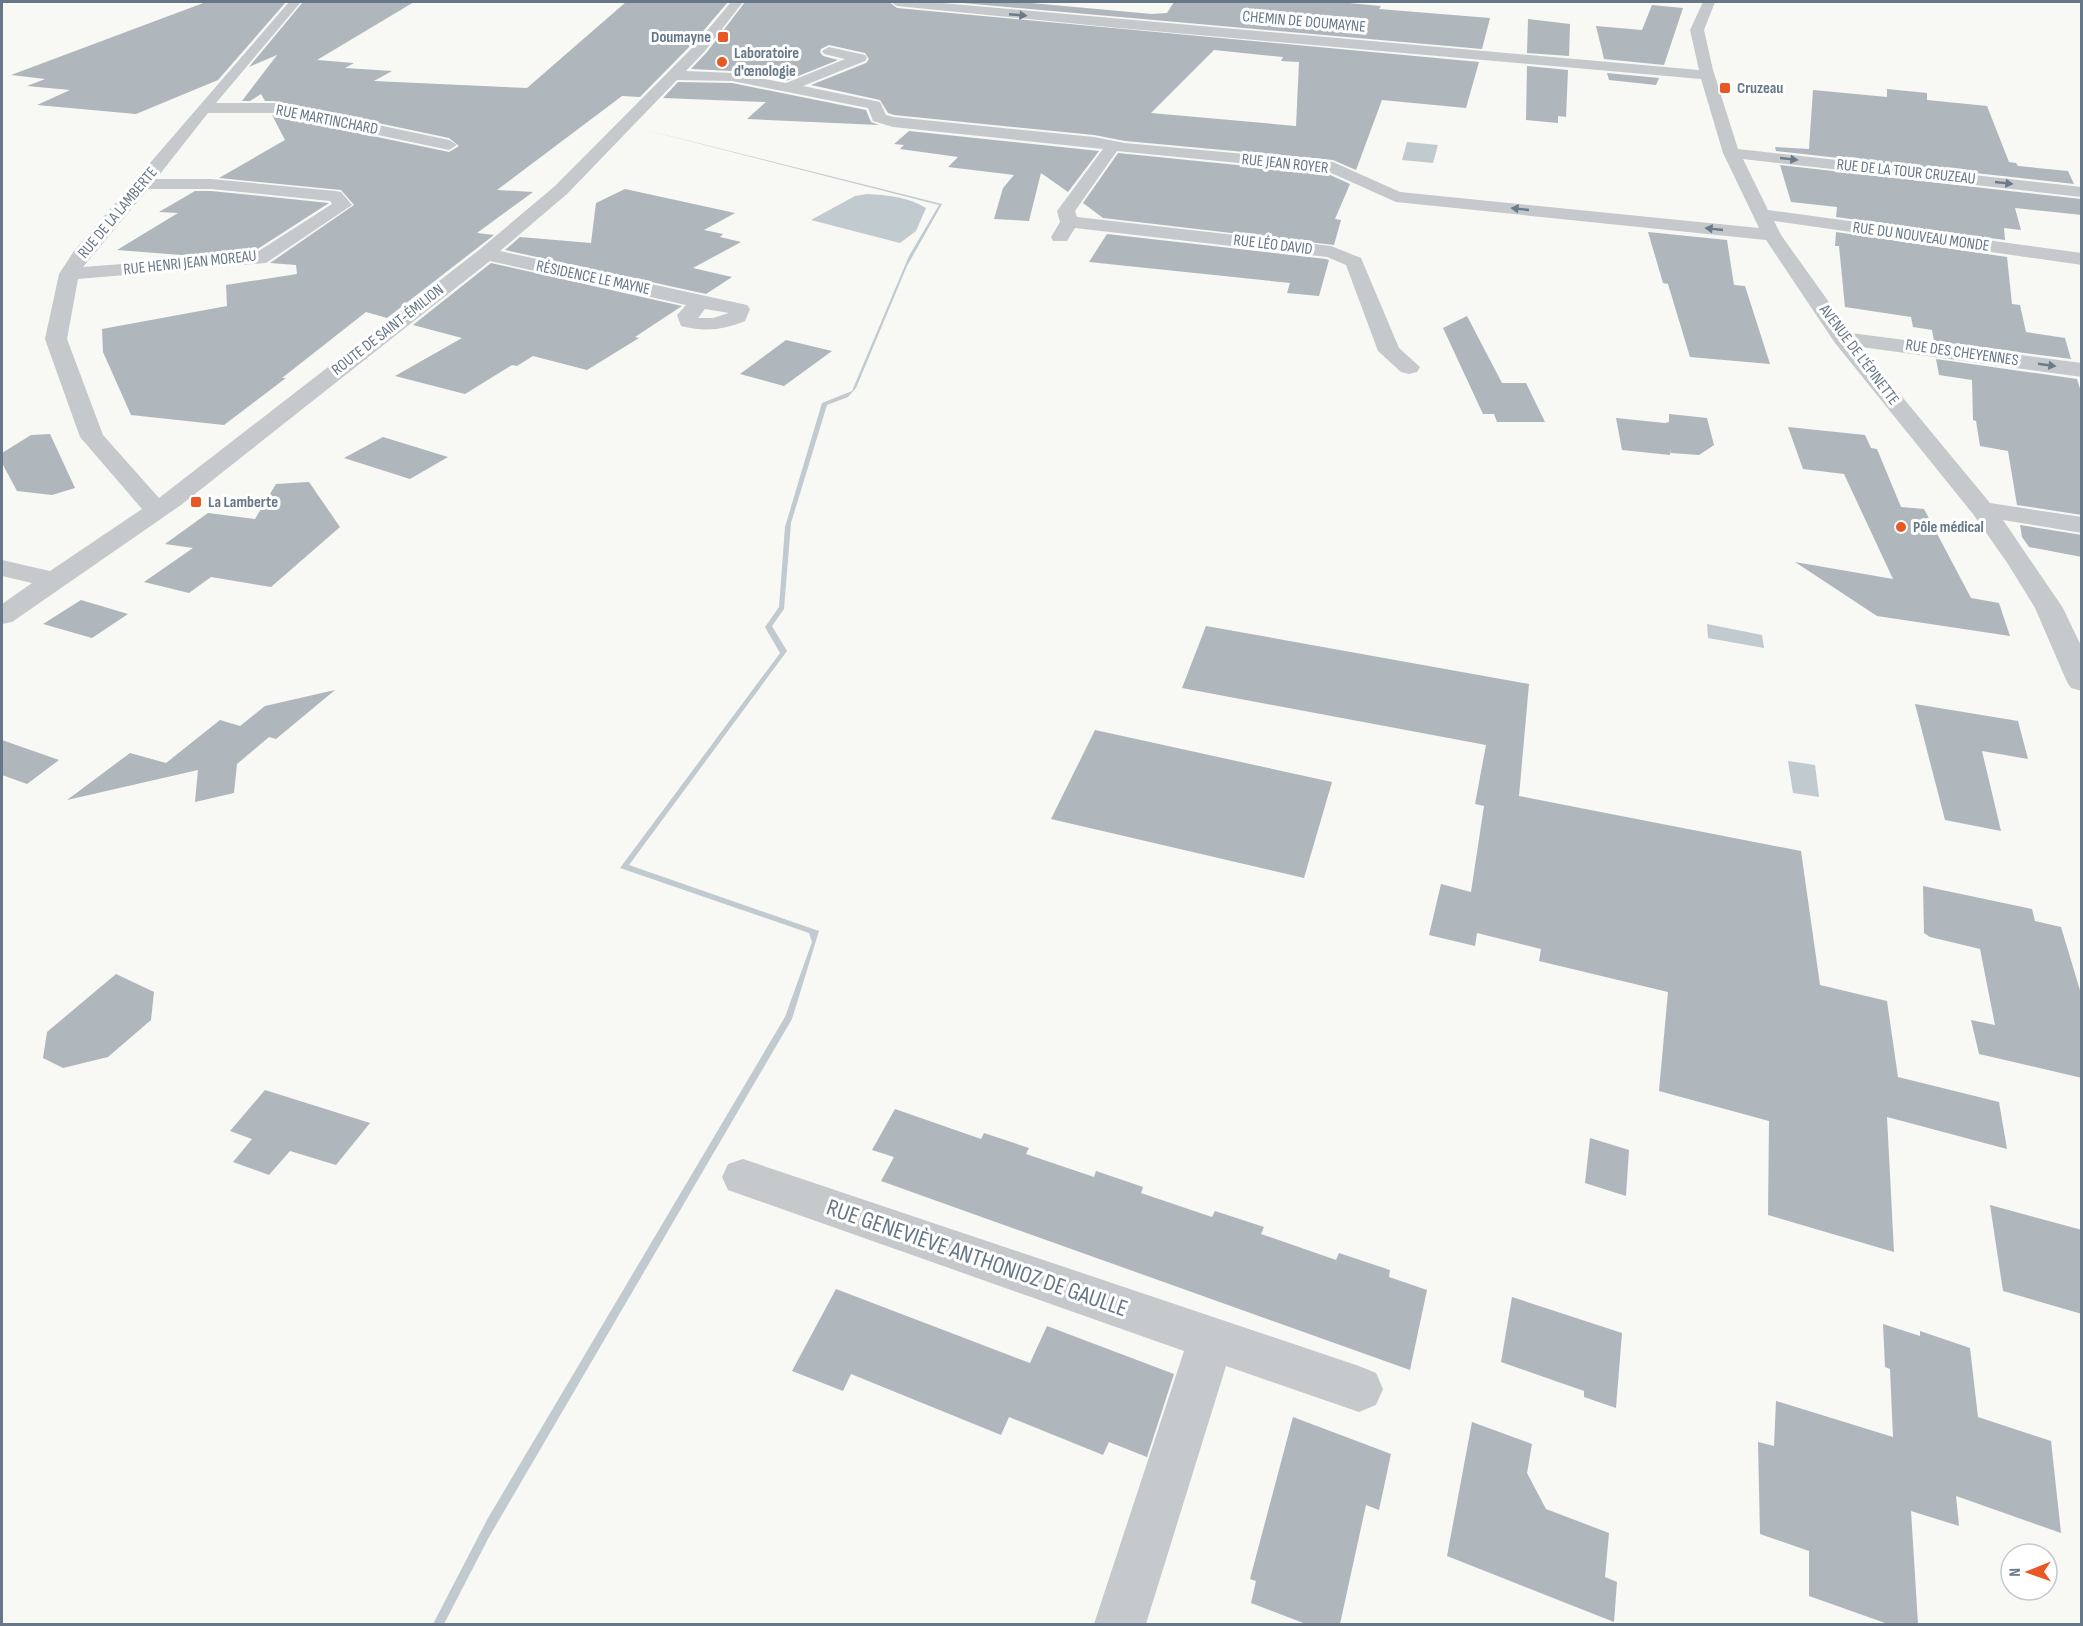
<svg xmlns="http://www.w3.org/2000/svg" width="2083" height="1626" font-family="'Sofia Sans Condensed',sans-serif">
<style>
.water{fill:#c0cacf}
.building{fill:#afb6bc;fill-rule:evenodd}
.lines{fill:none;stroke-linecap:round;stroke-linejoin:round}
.minor{fill:#c5c9cc;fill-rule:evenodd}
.oneway{fill:#6b7b8a}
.poi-dot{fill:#e95824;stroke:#fff;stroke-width:2}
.labels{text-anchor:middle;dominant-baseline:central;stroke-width:6;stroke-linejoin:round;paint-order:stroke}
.far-street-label{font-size:16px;fill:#667787;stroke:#fff}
.far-poi-label{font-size:16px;font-weight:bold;fill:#667787;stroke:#fff;text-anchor:start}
.near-street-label{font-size:24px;fill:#667787;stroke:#fff}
</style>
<rect width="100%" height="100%" fill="#f8f8f5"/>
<g class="water">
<polygon points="638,128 942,204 907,266 856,388 848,397 827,405 791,523 784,609 772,626 787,651 629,865 819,931 792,1019 489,1537 444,1624 433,1624 488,1518 785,1017 812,942 809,933 620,868 780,653 765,627 779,607 785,527 822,403 852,391 909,256 939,205"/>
<polygon points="1407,142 1438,145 1433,163 1402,160"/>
<path d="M867 194C887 195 908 197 926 208L916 231 900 243 811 220 855 196Z"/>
<polygon points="1707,624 1762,635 1764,648 1708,638"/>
<polygon points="1788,761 1815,765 1819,797 1793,793"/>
</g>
<g class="building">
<polygon points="206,2 286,2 218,80 136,114 37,105 70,90 27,86 45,79 11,75"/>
<polygon points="303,2 414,2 317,60 354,63 345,68 392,71 374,81 527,88 626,2 728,2 693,43 640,97 622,96 497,190 533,192 477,233 494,235 387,318 366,312 282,378 286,378 224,425 131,415 103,352 102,329 227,306 226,285 297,274 296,265 270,263 354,205 341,190 219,178 285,140 272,115 449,152 459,146 449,138 274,101 265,101 261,94 250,101 242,101 277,55 249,67"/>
<path d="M745 2H889L897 8 1479 62 1466 108 1382 100 1356 170 1333 160 1125 141 1094 135 894 115 888 113 880 100 811 85 866 63 869 59 865 53 829 45 821 49 820 52 823 56 838 60 786 81 732 71 691 69 707 52ZM1214 50 1283 57 1281 61 1299 62 1296 126 1151 113Z"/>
<polygon points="951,2 1020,2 1152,14 1167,13 1174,2 1338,2 1381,6 1379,9 1490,18 1482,49"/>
<polygon points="1652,5 1683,8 1664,65 1604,59 1596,26 1642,30"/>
<polygon points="1528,19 1570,24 1569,56 1527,53"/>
<polygon points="1527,66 1568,70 1566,117 1558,116 1558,123 1526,120"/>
<polygon points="1607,73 1659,78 1656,85 1609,80"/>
<polygon points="678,82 732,83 866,110 871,122 879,125 747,119 766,102 663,98"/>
<polygon points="1887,89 1927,93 1927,100 1987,106 2009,162 2016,163 2018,166 2068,171 2074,184 1776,151 1775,147 1809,149 1813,90 1887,97"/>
<polygon points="909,131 1099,151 1068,192 1041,173 1029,221 994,219 1003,188 1014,175 948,167 958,157 900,149 904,145 894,144"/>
<polygon points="1118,153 1328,174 1350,184 1335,219 1341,220 1334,245 1103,218 1083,203"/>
<polygon points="1780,165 2081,199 2082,215 2015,208 2021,230 2004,228 2005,240 1836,217 1837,207 1791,202"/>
<polygon points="625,189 735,213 704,230 723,234 720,237 741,242 693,268 732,277 706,294 505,250 520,237 591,243 596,203"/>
<polygon points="195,191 211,191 329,203 253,252 194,256 117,250 178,213 159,212"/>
<polygon points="1648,232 1727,240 1734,285 1745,286 1770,364 1690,357 1668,284 1663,283"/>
<polygon points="1836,232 2007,257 2012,304 2020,305 2026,332 2065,338 2071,359 1934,341 1932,330 1913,327 1911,317 1845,307 1839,246 1835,246"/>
<polygon points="1107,234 1326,259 1329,260 1319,296 1287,293 1290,283 1089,262"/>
<polygon points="491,263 682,306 635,337 639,338 587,370 533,356 517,366 512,365 465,394 395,376 462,338 413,325"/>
<polygon points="1467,316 1502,383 1526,383 1545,422 1497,422 1494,414 1483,414 1443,328"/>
<polygon points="786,340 832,351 784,386 740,374"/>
<polygon points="1936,359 2077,379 2082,395 2082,515 2017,505 2008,451 1980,446 1976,421 1973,420 1972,380 1939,375"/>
<polygon points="1669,414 1707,418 1714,445 1699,455 1671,453 1671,450 1670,455 1622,450 1616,418 1665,423 1669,422"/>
<polygon points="1788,427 1865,435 1871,448 1877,449 1901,507 1924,509 1971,598 1999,603 2010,636 1877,616 1795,562 1893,579 1844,474 1803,469"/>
<polygon points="50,434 75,488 52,495 17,491 2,463 2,453 31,435"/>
<polygon points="383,437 448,457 410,479 344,458"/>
<polygon points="309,482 340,527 271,587 211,577 189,593 144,582 193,548 165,544 208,513 255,519 276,484"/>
<polygon points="2020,525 2082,535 2082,557 2029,547 2022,537"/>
<polygon points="81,600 128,614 92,638 43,624"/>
<polygon points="1206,626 1529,684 1519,796 1801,851 1820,985 1887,1001 1898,1077 1999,1102 2007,1149 1887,1117 1894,1252 1768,1215 1769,1121 1659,1091 1668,992 1539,961 1541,949 1477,933 1475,946 1429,935 1441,884 1471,892 1484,806 1475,804 1486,745 1182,688"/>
<polygon points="335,690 276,739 269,737 237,764 234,793 195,802 198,770 67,800 130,753 166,763 220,720 240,726 265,706"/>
<polygon points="1915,704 2018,721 2028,759 1982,751 2001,831 1945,820"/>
<polygon points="1095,730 1332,782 1304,878 1051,819"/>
<polygon points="2,740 59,760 27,784 2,775"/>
<polygon points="1923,886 2032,909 2035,921 2061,927 2082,997 2082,1078 1979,1054 1971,1020 1995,1025 1980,949 1930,937 1924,933"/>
<polygon points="116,974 154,992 151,1020 108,1057 63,1068 43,1058 47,1032"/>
<polygon points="265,1090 370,1123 336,1165 290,1151 269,1175 233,1162 252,1139 230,1131"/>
<polygon points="895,1109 981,1139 984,1133 1029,1148 1026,1154 1094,1177 1096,1171 1143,1187 1141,1193 1212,1217 1215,1211 1264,1227 1261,1234 1336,1260 1339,1253 1390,1270 1389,1277 1427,1290 1410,1370 881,1181 894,1157 872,1150"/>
<polygon points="1590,1138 1629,1150 1626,1196 1585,1183"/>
<polygon points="1990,1205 2082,1230 2082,1314 2003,1291"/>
<polygon points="836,1289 1030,1363 1047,1326 1174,1374 1147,1457 1109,1442 1103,1455 1009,1417 1001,1435 851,1374 843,1391 792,1371"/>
<polygon points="1512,1297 1622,1333 1616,1408 1584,1397 1584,1391 1501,1362"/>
<polygon points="1883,1324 1920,1336 1920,1331 1970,1348 1978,1417 2051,1441 2061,1533 1956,1496 1959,1526 1911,1511 1918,1624 1888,1624 1809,1596 1809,1551 1760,1534 1758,1442 1774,1446 1776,1401 1893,1437 1890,1369 1885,1367"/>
<polygon points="1293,1417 1391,1454 1379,1510 1366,1505 1340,1624 1306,1624 1251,1603 1256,1581 1250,1579"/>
<polygon points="1472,1422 1532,1444 1527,1473 1546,1509 1609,1533 1605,1577 1617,1582 1614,1622 1447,1556"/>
</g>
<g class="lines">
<g class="minor">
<path d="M289 2H301L216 103H274L449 140 457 145 449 150 274 113H208L156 179H211L335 191 341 192 352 205 266 263 78 279 67 339 103 435 159 498 479 250 555 186 695 45 731 2H743L705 51 686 71 732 73 786 83 845 59 824 54 822 51 829 47 865 55 867 58 865 61 803 86 880 102 886 115 894 117 1094 137 1125 143 1333 162 1400 192 1759 228 1723 153 1701 79 1119 28 897 6 891 2H931L1699 70 1690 30 1703 2H1715L1704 30 1713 70 1738 149 2082 187V197L1743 159 1768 210 2082 253V265L1774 221 1781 235 1851 333 2082 363V377L1861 347 1990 503 2082 517V533L2003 520 2063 608 2082 648V691L2071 688 2067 682 2035 608 2008 564 1973 514 1835 343 1766 240 1396 202 1329 172 1117 151 1075 211 1077 217 1331 246 1361 258 1399 348 1420 367 1417 372 1409 374 1401 372 1378 351 1346 265 1327 257 1075 228 1067 241H1053L1051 237 1060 222 1057 211 1103 149 893 127 873 121 868 108 732 81 677 80 567 194 500 251 747 305 750 309 745 321C723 330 704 332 681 326L677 315 686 305 490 261 181 505 12 622 2 624V604L32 583 2 576V560L50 571 142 509 80 437 45 339 59 274 74 251ZM148 189H211L330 201 332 204 254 254 83 267ZM705 309 729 313 713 318H698Z"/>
<polygon points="743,1159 1359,1366 1376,1373 1383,1389 1376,1405 1359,1412 1226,1366 1146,1624 1094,1624 1184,1351 728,1190 722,1177 728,1164"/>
</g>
</g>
<defs><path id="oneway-solid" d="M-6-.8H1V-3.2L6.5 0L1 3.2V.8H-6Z" transform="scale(1.5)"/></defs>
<g class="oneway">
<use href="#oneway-solid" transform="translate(1018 15) rotate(5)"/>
<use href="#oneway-solid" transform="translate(1789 159) rotate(6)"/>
<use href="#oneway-solid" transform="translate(2004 183) rotate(6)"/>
<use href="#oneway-solid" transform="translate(1520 209) rotate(-174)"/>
<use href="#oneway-solid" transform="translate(1714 229) rotate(-174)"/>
<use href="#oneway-solid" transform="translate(2047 365) rotate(8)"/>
</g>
<g class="poi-dot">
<rect x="717" y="31" width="12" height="12" rx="3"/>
<circle cx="722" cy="62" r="6"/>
<rect x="1719" y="82" width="12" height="12" rx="3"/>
<rect x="190" y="496" width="12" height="12" rx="3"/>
<circle cx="1901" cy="527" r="6"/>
</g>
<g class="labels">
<g class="far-street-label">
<text transform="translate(1304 22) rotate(5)">CHEMIN DE DOUMAYNE</text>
<text transform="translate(327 120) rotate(11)">RUE MARTINCHARD</text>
<text transform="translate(1285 164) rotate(6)">RUE JEAN ROYER</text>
<text transform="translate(1906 172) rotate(6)">RUE DE LA TOUR CRUZEAU</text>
<text transform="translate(118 213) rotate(-50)">RUE DE LA LAMBERTE</text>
<text transform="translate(1921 237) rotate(8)">RUE DU NOUVEAU MONDE</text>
<text transform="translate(1273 245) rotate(7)">RUE LÉO DAVID</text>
<text transform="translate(190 263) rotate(-6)">RUE HENRI JEAN MOREAU</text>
<text transform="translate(593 278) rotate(12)">RÉSIDENCE LE MAYNE</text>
<text transform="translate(388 330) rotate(-38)">ROUTE DE SAINT-ÉMILION</text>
<text transform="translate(1962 353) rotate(8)">RUE DES CHEYENNES</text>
<text transform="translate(1859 355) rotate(53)">AVENUE DE L'ÉPINETTE</text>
</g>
<g class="far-poi-label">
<text x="711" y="37" text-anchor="end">Doumayne</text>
<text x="734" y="53">Laboratoire<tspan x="734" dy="18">d'œnologie</tspan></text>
<text x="1737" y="88">Cruzeau</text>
<text x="208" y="502">La Lamberte</text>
<text x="1913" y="527">Pôle médical</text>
</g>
<g class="near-street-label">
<text transform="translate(977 1258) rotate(19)">RUE GENEVIÈVE ANTHONIOZ DE GAULLE</text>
</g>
</g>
<rect width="2083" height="1626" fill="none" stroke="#667787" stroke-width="6"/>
<g transform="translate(2029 1572) rotate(269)"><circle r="28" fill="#ffffff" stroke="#c2c9cf" stroke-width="1.5"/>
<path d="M0-4.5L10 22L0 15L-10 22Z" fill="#e95824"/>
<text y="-9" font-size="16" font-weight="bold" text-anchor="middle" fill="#667787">N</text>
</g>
</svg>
